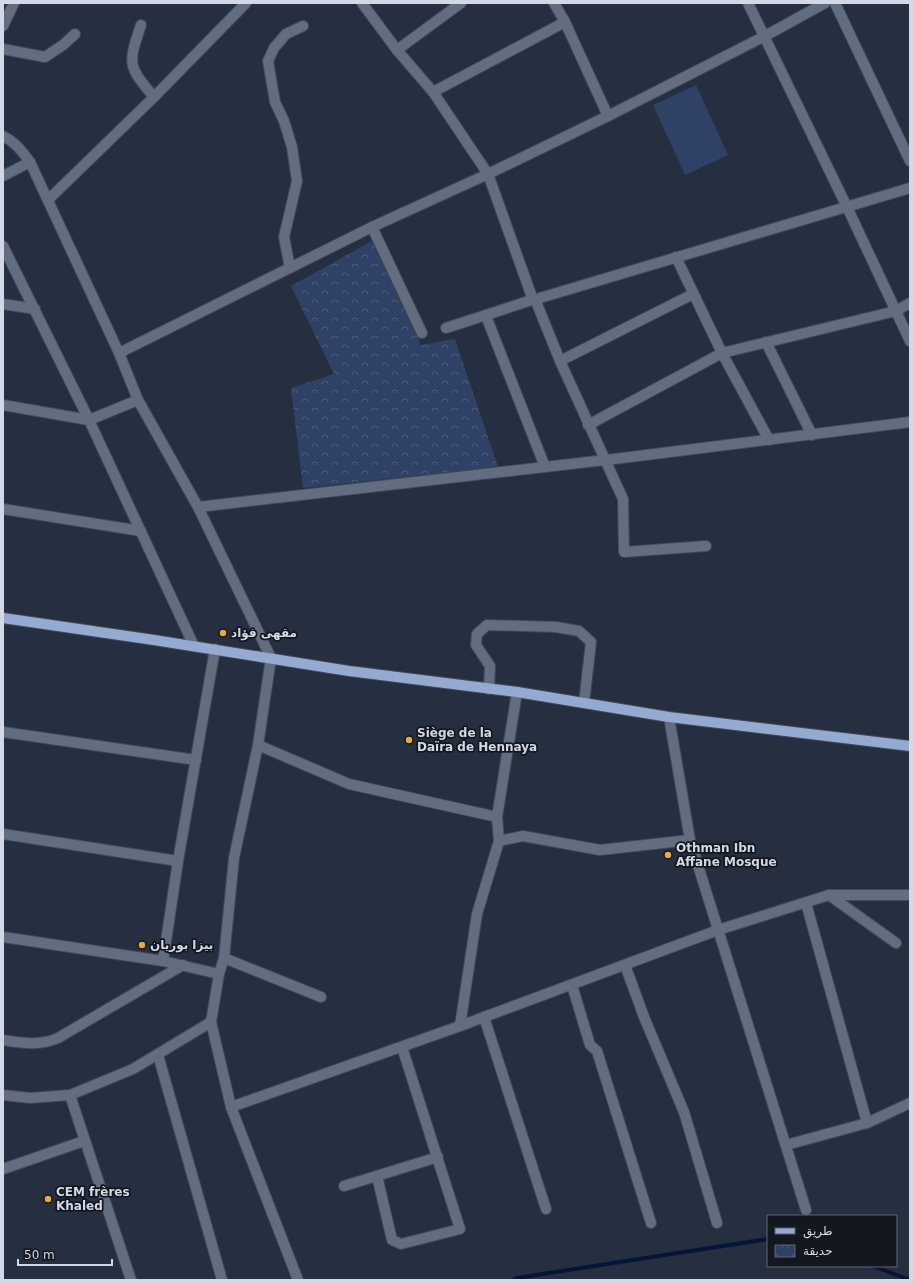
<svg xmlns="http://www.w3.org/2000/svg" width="913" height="1283" font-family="'DejaVu Sans','Noto Naskh Arabic',sans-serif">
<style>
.park{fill:url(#park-crowns)}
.pitch{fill:#2f4265}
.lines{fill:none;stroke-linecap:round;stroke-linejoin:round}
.stream{stroke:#051538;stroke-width:4}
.minor-casing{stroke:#424a5a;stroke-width:12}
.major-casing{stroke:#424a5a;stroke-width:12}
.minor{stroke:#626d80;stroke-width:10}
.major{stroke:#95aad1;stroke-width:10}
.poi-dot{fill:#e4ad35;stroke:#13171f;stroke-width:1.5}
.labels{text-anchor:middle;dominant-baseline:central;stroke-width:3.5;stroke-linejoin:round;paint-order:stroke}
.poi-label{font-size:12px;font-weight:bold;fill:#d3d9e4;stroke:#13171f;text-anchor:start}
</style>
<defs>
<pattern id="park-crowns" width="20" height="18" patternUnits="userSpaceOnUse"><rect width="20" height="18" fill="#2f4265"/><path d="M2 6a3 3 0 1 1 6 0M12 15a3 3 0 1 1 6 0" fill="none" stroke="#4c5d7b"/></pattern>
</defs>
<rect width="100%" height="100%" fill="#262f40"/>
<polygon class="park" points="372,241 421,345 455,339 498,467 303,488 291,388 334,374 291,286"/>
<polygon class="pitch" points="696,85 728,155 685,175 653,105"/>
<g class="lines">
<g class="stream">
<polyline points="873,1266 910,1280"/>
<polyline points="513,1280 517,1278 768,1239"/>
</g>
<defs>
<g id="minor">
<polyline points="362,3 397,50 433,92 488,174 533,300 535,299 560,361 623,499 624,552 706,546"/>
<polyline points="554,3 565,22 608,116"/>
<polyline points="748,3 847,207 910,341"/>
<polyline points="835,3 910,161"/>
<path d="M141 25C128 64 127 65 154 97"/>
<polyline points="3,26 14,3"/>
<polyline points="3,49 45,57 63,45 75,34"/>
<polyline points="397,50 461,3"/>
<polyline points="433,92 565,22"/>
<path d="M3 136C15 142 22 151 30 162L119 353 138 400 198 507 271 658 258 745 234 858 224 958 219 974 211 1022 133 1069 70 1095 30 1098 3 1095"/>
<polyline points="3,176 30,162"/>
<polyline points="48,200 154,97 246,3"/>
<polyline points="372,227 422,333"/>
<polyline points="3,246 89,420 194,646"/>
<polyline points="676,257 722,353 769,440"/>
<polyline points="290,268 284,237 297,181 292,147 284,121 275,102 268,61 274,48 286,34 303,26"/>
<polyline points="533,300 910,188"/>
<polyline points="3,304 35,309"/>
<polyline points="486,316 545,467"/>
<polyline points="446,328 535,299"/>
<polyline points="766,342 812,435"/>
<polyline points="119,353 372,227 488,174 608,116 765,36 825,3"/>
<polyline points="560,361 693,294"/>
<polyline points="3,405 89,420 138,400"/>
<polyline points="588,425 722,353 896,311 910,303"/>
<polyline points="198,507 614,459 910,422"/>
<polyline points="3,509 141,531"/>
<polyline points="489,689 490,666 476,645 477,634 487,625 556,627 579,631 591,642 584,703"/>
<polyline points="669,717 690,840 806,1210"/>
<polyline points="3,732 196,760"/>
<polyline points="258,745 349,784 497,817"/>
<polyline points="3,834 178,861"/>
<polyline points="499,841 523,836 600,850 690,840"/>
<polyline points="829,895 910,895"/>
<polyline points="806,903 867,1123"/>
<polyline points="3,937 163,961 219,974"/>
<polyline points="224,958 321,997"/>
<polyline points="163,961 178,861 215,649"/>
<polyline points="625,965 644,1017 684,1112 717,1223"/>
<polyline points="572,985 590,1045 597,1051 651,1223"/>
<polyline points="484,1017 546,1209"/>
<polyline points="211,1022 231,1107 298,1280"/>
<polyline points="460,1026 477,914 499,841 497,817 517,692"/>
<path d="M3 1040C23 1043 39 1046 58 1038L183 965"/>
<polyline points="158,1055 222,1280"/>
<polyline points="70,1095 131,1280"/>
<polyline points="231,1107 460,1026 718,930 829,895 896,943"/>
<polyline points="786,1145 867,1123 910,1103"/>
<polyline points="3,1169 84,1141"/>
<polyline points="377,1176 392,1240 401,1244 460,1229 402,1047"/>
<polyline points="344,1186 438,1157"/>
</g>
<polyline id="major" points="3,618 154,640 349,671 517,692 669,717 910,746"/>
</defs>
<use href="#minor" class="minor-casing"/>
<use href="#major" class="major-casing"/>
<use href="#minor" class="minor"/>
<use href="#major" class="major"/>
</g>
<g class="poi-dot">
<circle cx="223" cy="633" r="4"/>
<circle cx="409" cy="740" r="4"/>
<circle cx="668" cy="855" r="4"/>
<circle cx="142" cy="945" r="4"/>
<circle cx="48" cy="1199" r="4"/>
</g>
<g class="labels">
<g class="poi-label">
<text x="231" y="633">مقهى فؤاد</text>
<text x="417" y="733">Siège de la<tspan x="417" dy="14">Daïra de Hennaya</tspan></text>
<text x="676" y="848">Othman Ibn<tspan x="676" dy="14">Affane Mosque</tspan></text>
<text x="150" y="945">بيزا بوريان</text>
<text x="56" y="1192">CEM frères<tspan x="56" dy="14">Khaled</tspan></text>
</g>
</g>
<rect width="913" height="1283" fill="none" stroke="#d3d9e4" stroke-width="8"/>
<rect x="767" y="1215" width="130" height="52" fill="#13171f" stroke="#60656e"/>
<rect x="775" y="1228" width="20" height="6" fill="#95aad1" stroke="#60656e"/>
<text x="803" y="1235" font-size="12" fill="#d3d9e4">طريق</text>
<rect x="775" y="1245" width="20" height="12" fill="url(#park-crowns)" stroke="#60656e"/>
<text x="803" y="1255" font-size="12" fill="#d3d9e4">حديقة</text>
<path d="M18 1259v6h94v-6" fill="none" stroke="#d3d9e4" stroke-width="2"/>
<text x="24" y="1259" font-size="12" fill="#d3d9e4" stroke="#13171f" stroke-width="3" paint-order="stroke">50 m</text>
</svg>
